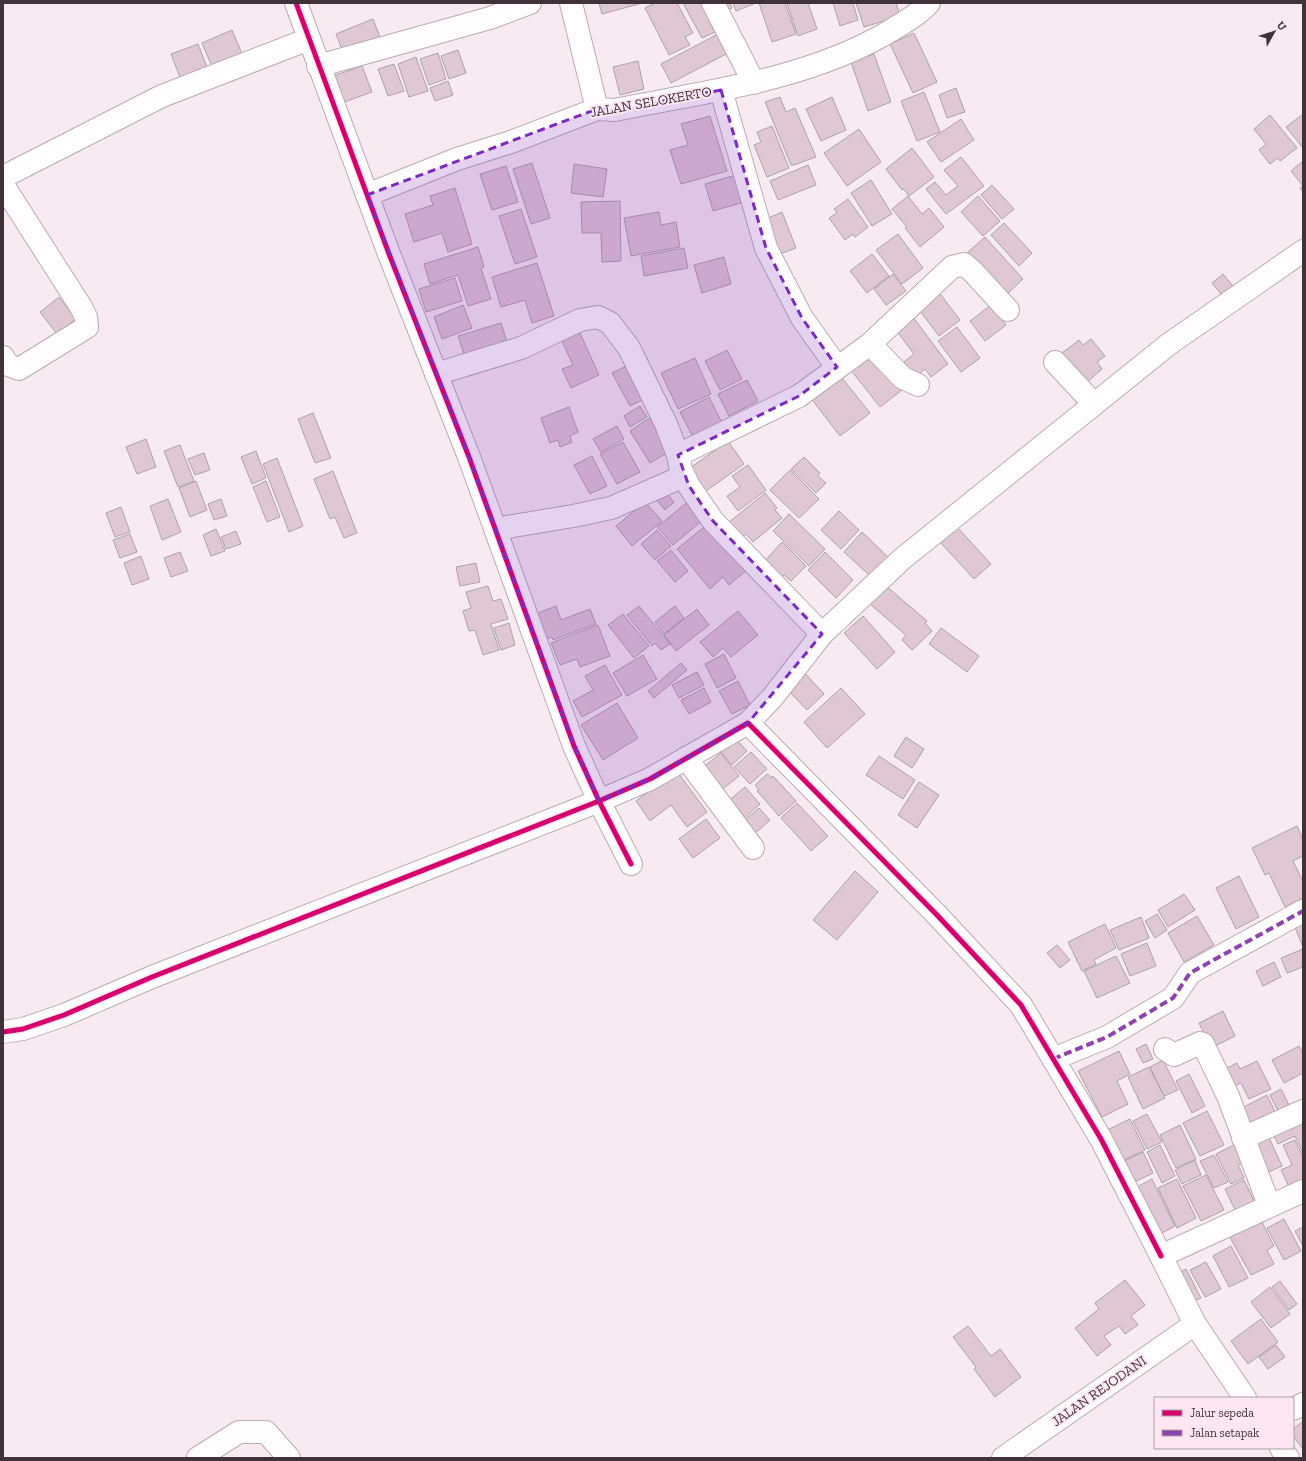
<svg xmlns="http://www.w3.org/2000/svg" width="1306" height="1461" font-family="'Zilla Slab',serif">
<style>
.building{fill:#dfc8d4;stroke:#aea2a9}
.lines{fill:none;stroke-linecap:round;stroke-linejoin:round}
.street-casing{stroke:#b9adb3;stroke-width:24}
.secondary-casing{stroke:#b9adb3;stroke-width:24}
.street{stroke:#fefcfd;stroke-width:22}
.secondary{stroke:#fefcfd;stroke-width:22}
.quiet{stroke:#8e44ad;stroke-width:4;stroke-dasharray:8 4;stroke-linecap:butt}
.cycleway-casing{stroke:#fce6f2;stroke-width:8}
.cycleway{stroke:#d6006c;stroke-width:5}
.marked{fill:#7b2cbf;fill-opacity:0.2;stroke:#7b2cbf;stroke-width:3;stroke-dasharray:8 5;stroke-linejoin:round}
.labels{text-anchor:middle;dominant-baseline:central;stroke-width:4;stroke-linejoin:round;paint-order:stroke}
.street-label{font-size:14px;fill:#403239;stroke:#fce6f2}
</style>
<rect width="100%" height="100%" fill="#f7ebf1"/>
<g class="building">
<polygon points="599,3 639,3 639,4 602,14"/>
<polygon points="655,3 677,3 693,33 685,37 690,45 669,55 645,8"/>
<polygon points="683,3 709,3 717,17 709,21 715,32 702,38"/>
<polygon points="714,3 730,3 732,8 718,13"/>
<polygon points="733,3 756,3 736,11"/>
<polygon points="759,3 785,3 796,34 772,42"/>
<polygon points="787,3 808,3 817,29 798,36"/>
<polygon points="833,3 853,3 858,20 840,26"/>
<polygon points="856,3 896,3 900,16 864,27"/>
<polygon points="373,19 382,42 345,57 336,34"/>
<polygon points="232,30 243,56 213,69 202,43"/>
<polygon points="914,33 937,82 913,93 890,44"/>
<polygon points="718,34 728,53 671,83 661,64"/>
<polygon points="198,44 208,70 181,80 171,54"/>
<polygon points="458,50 466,73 449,79 441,56"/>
<polygon points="438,53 446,79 429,85 420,59"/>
<polygon points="874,54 891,102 868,111 851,62"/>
<polygon points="416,57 428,91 409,97 398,64"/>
<polygon points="638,61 644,89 620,95 613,67"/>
<polygon points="394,64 404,91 388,96 378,69"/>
<polygon points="362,66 372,92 339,104 330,77"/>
<polygon points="448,81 453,95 435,101 430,88"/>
<polygon points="956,88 965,112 947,118 939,95"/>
<polygon points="924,92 940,132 917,141 901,101"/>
<polygon points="780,97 786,112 795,108 816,157 794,165 791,165 765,102"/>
<polygon points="832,97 846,130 821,141 806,109"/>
<polygon points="1303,114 1303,148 1286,127"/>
<polygon points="1270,115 1297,148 1280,161 1278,158 1270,164 1259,150 1266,144 1254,129"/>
<polygon points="710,116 727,171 681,184 670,150 688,145 681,124"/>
<polygon points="961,119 974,140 941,162 927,142"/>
<polygon points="772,126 789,168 767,177 754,145 761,142 757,132"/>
<polygon points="859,129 881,162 847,186 824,153"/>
<polygon points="912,148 934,177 909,196 904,189 902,190 886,169"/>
<polygon points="961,157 984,186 946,214 926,189 935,182 946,195 958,186 944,170"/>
<polygon points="1303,161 1303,192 1300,188 1303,186 1291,171"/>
<polygon points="532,163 550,218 531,224 513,169"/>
<polygon points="574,164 607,169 603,197 571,193"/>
<polygon points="808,165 816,185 778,200 770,181"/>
<polygon points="506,166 518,202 492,210 480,174"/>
<polygon points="736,175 744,202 713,211 705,184"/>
<polygon points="871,180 892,214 872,226 851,193"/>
<polygon points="992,185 1014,209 1002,219 981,195"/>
<polygon points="455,188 472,244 448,252 442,233 414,242 405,214 433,205 430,196"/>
<polygon points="908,196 922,214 929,208 944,227 920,247 905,228 907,227 892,209"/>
<polygon points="978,196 1000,221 983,236 961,212"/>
<polygon points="848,199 868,227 855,237 853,234 845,240 829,218 837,213 834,209"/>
<polygon points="620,201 621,261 602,262 601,233 582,233 581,202"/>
<polygon points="521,209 537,257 515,264 499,216"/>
<polygon points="659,212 661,225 676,222 680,247 631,256 624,218"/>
<polygon points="782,212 796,248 780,254 766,219"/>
<polygon points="1004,223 1032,253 1019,266 991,235"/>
<polygon points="898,234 923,268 902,284 876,250"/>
<polygon points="985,237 1023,279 1006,295 967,253"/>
<polygon points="478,247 484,267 481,268 491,299 468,306 458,275 430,284 424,264"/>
<polygon points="684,248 688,268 644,276 641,256"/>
<polygon points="872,254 889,276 867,293 850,271"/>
<polygon points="724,257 731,284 702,293 694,265"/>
<polygon points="537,263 554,316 532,323 525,300 501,307 492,277"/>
<polygon points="893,274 906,291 886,305 874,289"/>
<polygon points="1223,274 1237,291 1226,300 1212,283"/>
<polygon points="455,278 462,301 426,312 419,289"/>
<polygon points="938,291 960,320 939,336 917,307"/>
<polygon points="59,297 76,319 57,334 40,312"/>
<polygon points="463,305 472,328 442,339 434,317"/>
<polygon points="991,305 1006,325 985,341 970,321"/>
<polygon points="913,317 948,364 931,377 925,369 915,377 904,362 914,354 896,330"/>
<polygon points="501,323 508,345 465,357 458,336"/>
<polygon points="957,327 980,358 961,372 938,341"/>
<polygon points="579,331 599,375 571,388 562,369 573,365 561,339"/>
<polygon points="1091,339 1105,356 1097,362 1102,369 1086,383 1062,353 1079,340 1083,345"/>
<polygon points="727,350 742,379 720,390 705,361"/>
<polygon points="872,352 902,390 880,407 850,369"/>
<polygon points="695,358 711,394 678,409 661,373"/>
<polygon points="626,366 644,399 630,406 612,373"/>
<polygon points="839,374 870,413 840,436 810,397"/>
<polygon points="747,380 758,401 729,416 718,394"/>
<polygon points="709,397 722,423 693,437 680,412"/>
<polygon points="640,406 647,417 630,427 624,416"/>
<polygon points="569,407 578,432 570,436 572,442 560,447 558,440 550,443 541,418"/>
<polygon points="313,413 331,458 315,463 298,419"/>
<polygon points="651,417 672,450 650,463 630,431"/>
<polygon points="617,426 624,439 601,452 593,439"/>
<polygon points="146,439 156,467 137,474 126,447"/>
<polygon points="728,441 744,464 706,491 690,468"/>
<polygon points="623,442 640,472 617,484 600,454"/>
<polygon points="180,445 194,481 178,487 164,451"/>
<polygon points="256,451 266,478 252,484 241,457"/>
<polygon points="204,453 210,470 195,475 188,459"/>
<polygon points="592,456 607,486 590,494 574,465"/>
<polygon points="804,457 820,473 818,476 826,483 816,493 791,469"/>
<polygon points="277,458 303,526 289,532 263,464"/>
<polygon points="748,465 766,490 738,511 727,496 740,487 732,476"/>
<polygon points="790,470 819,499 799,518 770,490"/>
<polygon points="333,471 357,533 344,538 335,517 330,519 314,479"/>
<polygon points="196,481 207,510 190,517 179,488"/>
<polygon points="266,481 280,517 267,522 253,487"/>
<polygon points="663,489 674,502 665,510 654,497"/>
<polygon points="765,493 777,508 775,510 782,518 753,542 746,534 741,538 728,523"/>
<polygon points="168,499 181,532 162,540 150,506"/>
<polygon points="221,499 227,516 214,520 208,504"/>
<polygon points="690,500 705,518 673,545 657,527"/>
<polygon points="645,502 662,521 632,546 616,526"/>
<polygon points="121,507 130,532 115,537 106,513"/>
<polygon points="839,511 859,530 841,549 821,530"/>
<polygon points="789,514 825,549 809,566 773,531"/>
<polygon points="709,523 747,570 729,585 723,577 710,589 677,549"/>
<polygon points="957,527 991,564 974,579 940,542"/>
<polygon points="216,529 225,551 211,556 203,535"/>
<polygon points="657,530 671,546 655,560 641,544"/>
<polygon points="236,531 241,544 226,549 221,537"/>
<polygon points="862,532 888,557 870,576 844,552"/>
<polygon points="130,534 137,552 120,558 113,540"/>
<polygon points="782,542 806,566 791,581 784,575 778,582 761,565"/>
<polygon points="671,550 688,571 675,582 657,561"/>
<polygon points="180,552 188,571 171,577 164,558"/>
<polygon points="825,552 853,580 836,598 808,570"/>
<polygon points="141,556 149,579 132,585 124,563"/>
<polygon points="476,563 480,582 460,586 456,567"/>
<polygon points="885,585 927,621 925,623 932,631 912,650 902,640 906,635 870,604"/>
<polygon points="488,586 493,601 501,599 508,619 491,624 499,650 483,655 475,630 469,631 463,611 471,608 466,592"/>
<polygon points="556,606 561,620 590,609 596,624 553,640 552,637 545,640 535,614"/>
<polygon points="639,606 670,644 661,650 655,643 652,646 627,615"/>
<polygon points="675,606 684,618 664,634 655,622"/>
<polygon points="697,609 709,625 676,651 664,635"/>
<polygon points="738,611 758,635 731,657 723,648 713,657 700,642"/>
<polygon points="623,614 649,646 634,658 608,625"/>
<polygon points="863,616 895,652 877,669 844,633"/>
<polygon points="509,623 515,645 501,650 494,628"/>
<polygon points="598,625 610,656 580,667 577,659 560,665 551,643"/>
<polygon points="941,628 979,656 967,672 929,644"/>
<polygon points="724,654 736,678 717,688 705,664"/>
<polygon points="643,655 657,679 627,696 613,673"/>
<polygon points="681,663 687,670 654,698 648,691"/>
<polygon points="605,665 622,695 582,717 573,701 593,690 585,676"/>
<polygon points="803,671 824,694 807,710 785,687"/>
<polygon points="697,672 704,685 679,698 672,685"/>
<polygon points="738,681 750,705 732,714 719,691"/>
<polygon points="704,688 711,702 689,714 681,700"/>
<polygon points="841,688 865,714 827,748 804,722"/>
<polygon points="617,703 638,738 603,760 581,725"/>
<polygon points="731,734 747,751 732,765 716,747"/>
<polygon points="906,737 924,749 912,768 894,756"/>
<polygon points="751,752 767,769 750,784 734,767"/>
<polygon points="721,753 739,776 719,792 701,769"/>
<polygon points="879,756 915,780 903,799 866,775"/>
<polygon points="676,770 707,812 687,827 671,805 650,821 636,801"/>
<polygon points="767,774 772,778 773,776 796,801 779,816 757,791 759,790 755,785"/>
<polygon points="919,782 939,795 917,828 898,815"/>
<polygon points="745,787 760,804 742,820 727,802"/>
<polygon points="797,803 828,836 811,851 781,818"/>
<polygon points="759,808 770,820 753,835 742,822"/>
<polygon points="706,819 720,838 693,858 679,839"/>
<polygon points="1297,826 1303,840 1303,856 1293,861 1303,881 1303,898 1285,907 1269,873 1265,875 1252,848"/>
<polygon points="855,871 878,892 837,940 813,920"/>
<polygon points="1239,876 1259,917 1236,929 1216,888"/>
<polygon points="1184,894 1195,910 1168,927 1158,910"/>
<polygon points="1303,913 1303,947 1291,918"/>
<polygon points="1157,914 1167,930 1155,938 1145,921"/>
<polygon points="1197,916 1214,945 1184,962 1168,933"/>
<polygon points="1141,917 1149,938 1119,950 1110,930"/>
<polygon points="1105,924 1116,948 1094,960 1096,964 1082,971 1068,942"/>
<polygon points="1147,943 1156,966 1130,976 1121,954"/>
<polygon points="1057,945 1070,960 1060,968 1047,953"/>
<polygon points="1303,949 1303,967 1287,973 1281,958"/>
<polygon points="1116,956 1130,983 1097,998 1084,971"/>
<polygon points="1274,962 1281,977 1263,986 1256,971"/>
<polygon points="1223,1011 1235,1036 1211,1048 1199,1023"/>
<polygon points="1146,1044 1153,1059 1143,1063 1136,1049"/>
<polygon points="1299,1046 1303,1054 1303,1073 1284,1083 1272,1060"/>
<polygon points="1119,1051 1130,1074 1117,1081 1128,1104 1102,1117 1078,1071"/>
<polygon points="1163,1060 1178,1090 1164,1096 1150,1067"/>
<polygon points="1257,1061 1271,1089 1249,1099 1241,1083 1232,1087 1223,1070 1237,1063 1240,1069"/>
<polygon points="1149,1067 1165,1098 1143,1109 1128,1077"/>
<polygon points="1189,1074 1205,1106 1192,1113 1176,1081"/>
<polygon points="1281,1089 1290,1107 1279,1113 1270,1095"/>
<polygon points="1267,1095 1278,1118 1249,1132 1238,1110"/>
<polygon points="1207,1111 1224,1145 1200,1156 1183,1123"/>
<polygon points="1303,1113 1303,1153 1295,1136 1278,1144 1270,1128"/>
<polygon points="1147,1114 1162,1142 1147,1149 1133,1121"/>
<polygon points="1130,1119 1145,1150 1118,1163 1103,1132"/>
<polygon points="1180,1125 1196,1159 1176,1168 1160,1135"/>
<polygon points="1266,1131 1282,1166 1264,1174 1247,1140"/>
<polygon points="1295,1140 1303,1157 1303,1183 1290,1189 1281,1170 1292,1165 1283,1145"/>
<polygon points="1160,1145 1175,1176 1162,1183 1147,1152"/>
<polygon points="1234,1145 1243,1163 1238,1165 1244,1178 1231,1184 1216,1154"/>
<polygon points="1143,1152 1153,1173 1126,1186 1116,1165"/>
<polygon points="1214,1155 1228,1182 1214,1188 1200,1161"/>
<polygon points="1195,1160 1201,1175 1182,1184 1175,1170"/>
<polygon points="1206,1175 1224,1210 1201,1221 1183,1186"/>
<polygon points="1152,1179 1175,1226 1158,1235 1135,1188"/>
<polygon points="1177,1179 1196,1218 1177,1228 1158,1188"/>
<polygon points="1244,1180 1256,1205 1237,1214 1225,1189"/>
<polygon points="1260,1218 1274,1246 1267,1250 1274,1264 1251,1275 1228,1234"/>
<polygon points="1284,1219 1301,1251 1284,1260 1267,1228"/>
<polygon points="1303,1227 1303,1246 1295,1231"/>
<polygon points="1231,1246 1248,1278 1229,1287 1213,1256"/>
<polygon points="1206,1262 1221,1289 1205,1297 1190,1270"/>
<polygon points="1186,1269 1201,1298 1187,1305 1172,1276"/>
<polygon points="1125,1280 1145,1305 1131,1316 1138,1325 1125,1334 1119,1326 1104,1336 1111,1345 1097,1356 1075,1328 1099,1309 1095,1303"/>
<polygon points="1280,1281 1297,1304 1289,1310 1272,1287"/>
<polygon points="1270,1287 1290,1314 1271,1328 1251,1302"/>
<polygon points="1261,1319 1278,1342 1248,1364 1231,1341"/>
<polygon points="968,1326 991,1356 1000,1349 1021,1377 995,1397 974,1369 976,1367 953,1337"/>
<polygon points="1276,1345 1285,1357 1268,1369 1259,1357"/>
<polygon points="1302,1422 1303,1423 1303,1449 1293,1436 1293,1429"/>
</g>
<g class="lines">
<defs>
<g id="street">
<polyline points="296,3 389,254 469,457 574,746 599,801 631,864"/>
<polyline points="571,3 597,109"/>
<polyline points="713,3 754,83"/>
<polyline points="318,66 490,18 530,3"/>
<polyline points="721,90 766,248 802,318 837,367"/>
<polyline points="3,177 162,96 309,39"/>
<polyline points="3,185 81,307 86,317 87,327 19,369 8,365 3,357"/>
<path d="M367 195 457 159 511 142 597 109 615 110C707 91 802 81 885 34 900 25 917 16 929 3"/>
<polyline points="870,344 903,378 918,385"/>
<polyline points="1055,362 1094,404"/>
<polyline points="436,374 521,348 580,320 598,317 610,323 629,348 666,424 678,455 681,470 689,486 713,521 822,634"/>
<polyline points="678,455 799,396 870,344 952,267 964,264 973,272 1008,310"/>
<polyline points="495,529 573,516 611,508 684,476"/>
<polyline points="748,723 772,698 822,634 902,559 1169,344 1303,251"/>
<polyline points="686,758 753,848"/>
<polyline points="3,1032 23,1029 64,1015 152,977 599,801 650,779 748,723 937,915 1021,1005 1101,1139 1161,1256"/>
<polyline points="1165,1049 1174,1055 1200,1043 1203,1044 1228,1096 1269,1205"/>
<polyline points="1053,1059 1107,1037 1173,998 1190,973 1303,911"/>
<polyline points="1243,1138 1303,1111"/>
<polyline points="1195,1324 1161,1256 1303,1191"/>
<polyline points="1293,1409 1303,1404"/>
<polyline points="198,1458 239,1432 266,1432 289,1458"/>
</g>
<g id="secondary">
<polyline points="1281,1448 1288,1458"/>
<polyline points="1003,1458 1195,1324 1245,1398"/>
</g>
</defs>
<use href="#street" class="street-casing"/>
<use href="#secondary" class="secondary-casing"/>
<use href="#street" class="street"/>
<use href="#secondary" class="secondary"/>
<polyline class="quiet" points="1053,1059 1107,1037 1173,998 1190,973 1303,911"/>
<defs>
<g id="cycleway">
<polyline points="296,3 389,254 469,457 574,746 599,801 631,864"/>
<polyline points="3,1032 23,1029 64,1015 152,977 599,801 650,779 748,723 937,915 1021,1005 1101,1139 1161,1256"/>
</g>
</defs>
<use href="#cycleway" class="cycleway-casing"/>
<use href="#cycleway" class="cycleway"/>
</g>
<path class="marked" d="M721 90 766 248 802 318 837 367 799 396 678 455 689 486 713 521 822 634 748 723 650 779 599 801 574 746 469 457 367 195 597 109 615 110Z"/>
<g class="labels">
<g class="street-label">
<text transform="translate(651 102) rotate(-10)">JALAN SELOKERTO</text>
<text transform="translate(1099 1391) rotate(-35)">JALAN REJODANI</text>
</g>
</g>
<rect width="1306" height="1461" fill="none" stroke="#403239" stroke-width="8"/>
<rect x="1154" y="1397" width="140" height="52" fill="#fce6f2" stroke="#b19ea8"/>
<rect x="1162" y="1410" width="20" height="6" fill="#d6006c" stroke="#b19ea8"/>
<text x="1190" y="1417" font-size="12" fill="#403239">Jalur sepeda</text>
<rect x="1162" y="1430" width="20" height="6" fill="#8e44ad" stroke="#b19ea8"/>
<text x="1190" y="1437" font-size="12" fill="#403239">Jalan setapak</text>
<g transform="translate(1274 32) rotate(51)" stroke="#fce6f2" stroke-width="3" paint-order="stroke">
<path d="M0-3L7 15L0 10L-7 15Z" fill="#403239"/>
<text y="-6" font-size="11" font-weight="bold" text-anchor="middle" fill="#403239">U</text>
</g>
</svg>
